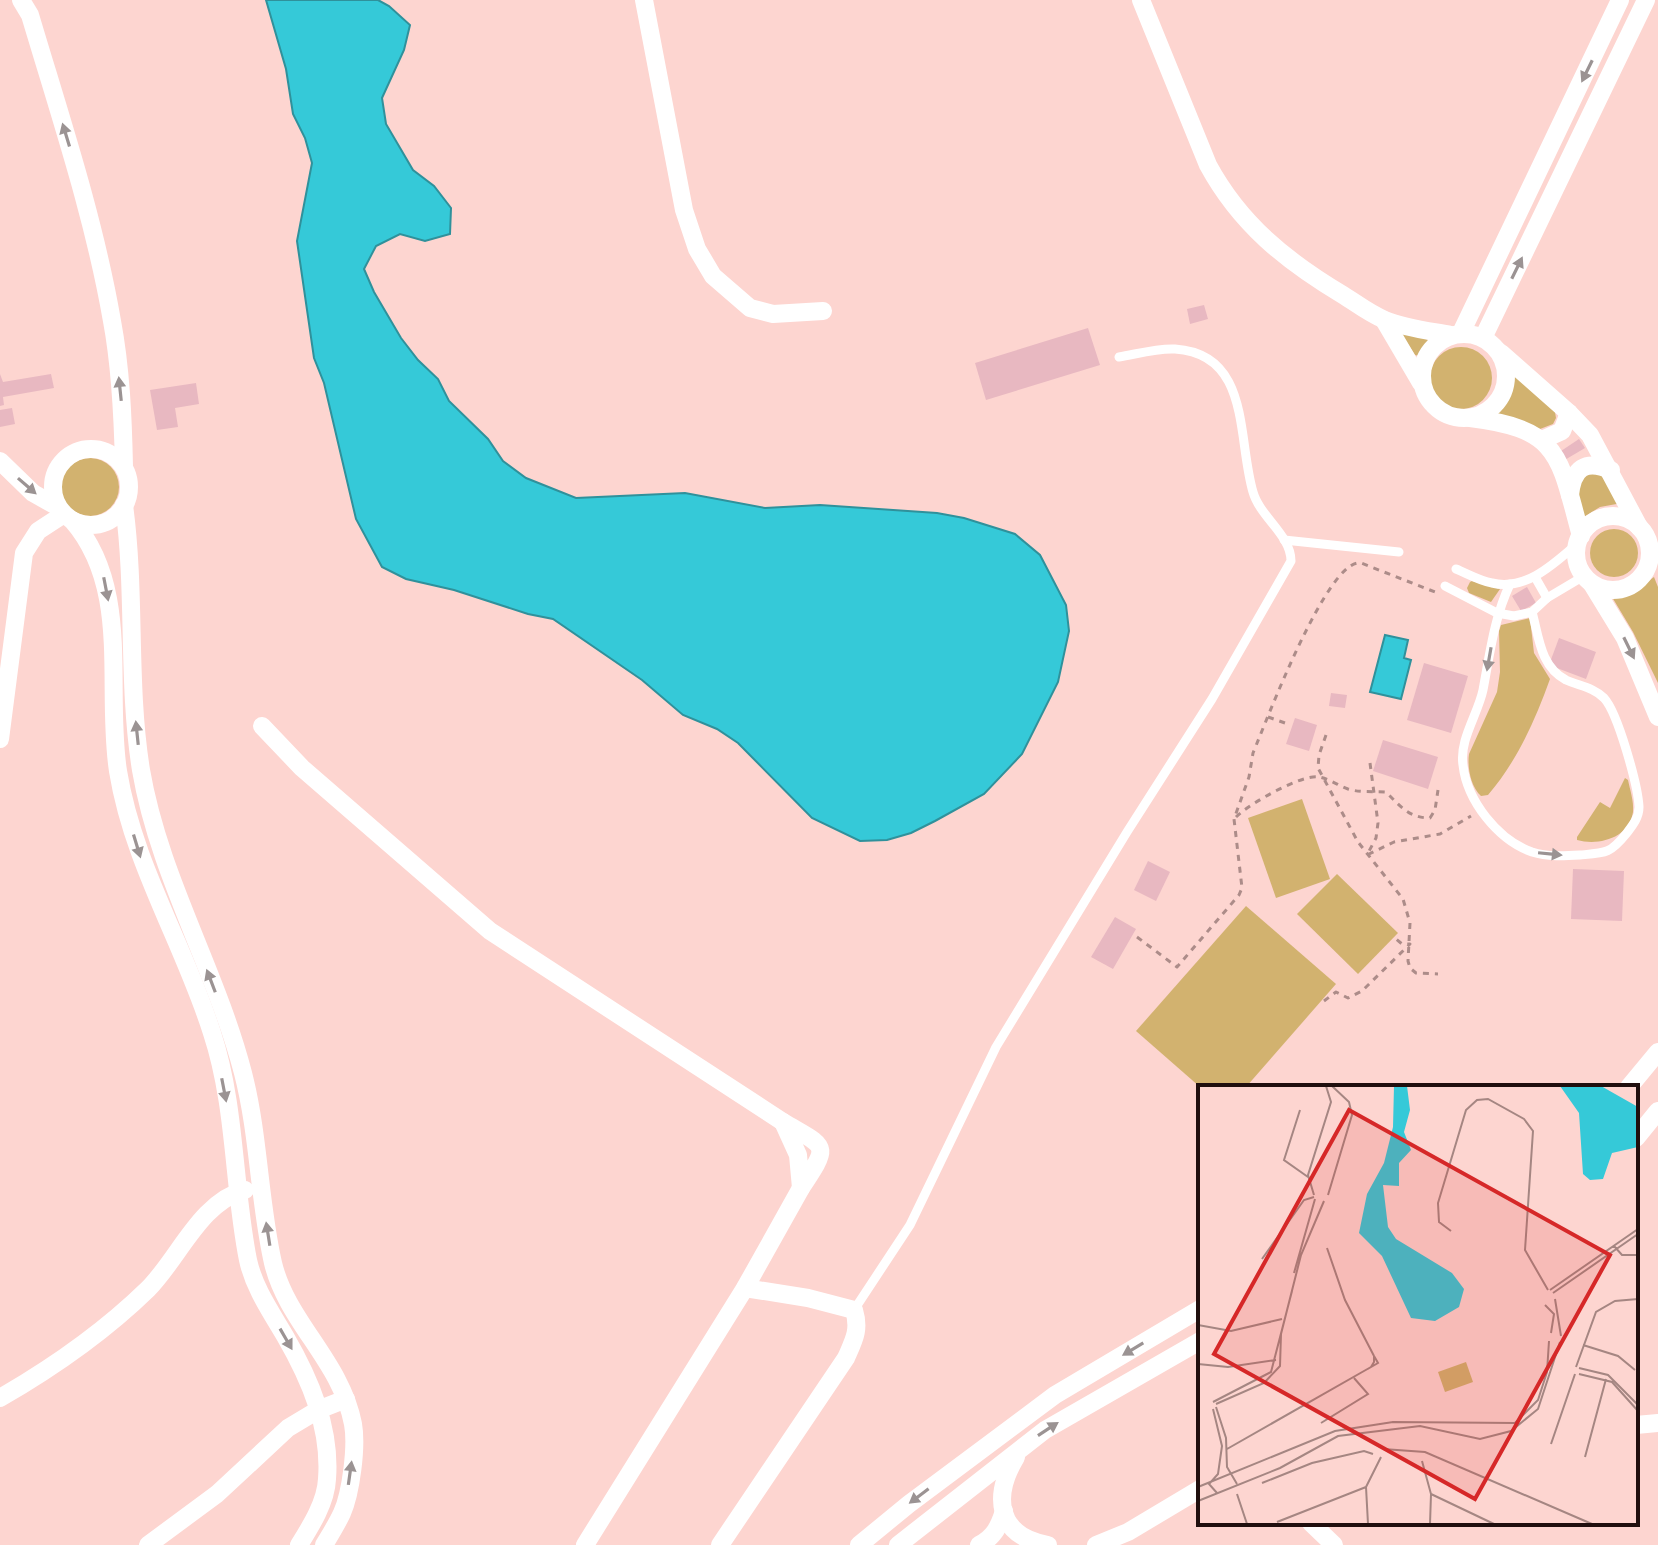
<svg xmlns="http://www.w3.org/2000/svg" width="1658" height="1545" font-family="Poppins,sans-serif">
<style>
.green{fill:#d2b26f}
.water{fill:#35c9d8;stroke:#2f919b;stroke-width:2}
.building{fill:#e8b8c1}
.lines{fill:none;stroke-linecap:round;stroke-linejoin:round}
.path{stroke:#ac8c89;stroke-width:3;stroke-dasharray:6 6;stroke-linecap:butt}
.lane{stroke:#fff;stroke-width:9}
.street{stroke:#fff;stroke-width:18}
.oneway{fill:#9b9393}
.inset-road{fill:none;stroke:#a58682;stroke-width:2}
.view{fill:#d62828;fill-opacity:0.15;stroke:#d62828;stroke-width:4}
.inset-edge{fill:none;stroke:#200f0e;stroke-width:4}
</style>
<rect width="100%" height="100%" fill="#fdd5d0"/>
<g class="green">
<polygon points="1399,330 1429,340 1430,344 1419,356 1415,355"/>
<circle cx="1461" cy="378" r="31"/>
<polygon points="1514,372 1555,412 1556,418 1553,424 1540,429 1496,413 1512,388"/>
<circle cx="90" cy="487" r="29"/>
<polygon points="1598,471 1622,503 1600,507 1579,520 1577,488 1580,478"/>
<circle cx="1614" cy="553" r="24"/>
<polygon points="1654,577 1658,587 1658,683 1633,632 1612,597 1630,594"/>
<polygon points="1472,581 1500,589 1491,602 1469,593 1467,588 1470,582"/>
<path d="M1530 618 1534 653 1550 679C1535 721 1517 761 1488 795L1481 796C1471 787 1467 768 1469 754L1497 692 1500 672 1499 631 1501 625Z"/>
<path d="M1625 778 1628 780C1630 790 1634 801 1633 812 1629 838 1599 846 1577 840V837L1600 802 1610 808Z"/>
<polygon points="1302,799 1330,879 1276,898 1248,818"/>
<polygon points="1337,874 1398,933 1358,974 1297,914"/>
<polygon points="1246,906 1336,984 1246,1087 1200,1087 1136,1031"/>
</g>
<g class="water">
<polygon points="266,0 378,0 389,6 410,25 404,50 382,98 386,124 413,170 434,186 451,208 450,234 425,241 400,234 376,246 364,269 374,292 401,338 418,360 438,379 449,401 488,439 503,461 526,478 576,498 685,493 765,508 820,505 937,513 964,518 1015,534 1040,555 1066,605 1069,631 1058,682 1022,754 984,794 935,821 911,833 887,840 860,841 812,818 738,743 717,729 683,715 642,680 553,619 528,614 454,590 406,579 382,567 356,519 324,383 314,358 297,241 312,163 305,138 293,114 286,69"/>
<polygon points="1385,635 1408,640 1404,658 1411,660 1401,699 1370,692"/>
</g>
<g class="building">
<polygon points="1204,305 1208,319 1190,324 1187,309"/>
<polygon points="1088,328 1100,365 986,400 975,363"/>
<polygon points="0,374 3,382 51,374 54,388 3,397 4,405 0,406"/>
<polygon points="196,383 199,404 175,408 178,427 157,430 150,390"/>
<polygon points="12,408 15,424 0,427 0,410"/>
<polygon points="1579,439 1585,448 1563,461 1558,453"/>
<polygon points="1527,587 1536,603 1521,611 1512,596"/>
<polygon points="1559,638 1596,652 1586,679 1549,665"/>
<polygon points="1424,663 1468,676 1451,733 1407,720"/>
<polygon points="1331,693 1347,695 1345,708 1329,706"/>
<polygon points="1295,718 1317,725 1309,751 1286,744"/>
<polygon points="1383,740 1438,757 1428,789 1373,771"/>
<polygon points="1148,861 1170,872 1156,901 1134,890"/>
<polygon points="1573,869 1624,871 1622,921 1571,919"/>
<polygon points="1115,917 1136,929 1113,969 1091,957"/>
</g>
<g class="lines">
<g class="path">
<polyline points="1268,717 1285,723"/>
<polyline points="1326,735 1319,755 1318,768 1358,842 1403,899 1410,923 1408,961 1410,968 1416,973 1438,974"/>
<polyline points="1370,763 1378,823 1376,838 1367,855 1394,842 1440,834 1471,816"/>
<path d="M1236 817C1249 804 1301 774 1319 777 1330 779 1339 786 1348 789 1361 793 1373 791 1386 792 1400 806 1409 818 1430 818L1435 810 1438 790"/>
<path d="M1137 937 1177 967 1239 895 1242 888 1234 819 1249 777 1253 753C1266 722 1328 557 1361 563L1435 592"/>
<polyline points="1324,1001 1336,992 1348,998 1362,991 1410,944 1402,944 1396,939"/>
</g>
<g class="lane">
<polyline points="1284,540 1399,552"/>
<path d="M1456 569C1468 574 1480 581 1492 583 1526 591 1554 564 1577 544"/>
<polyline points="1535,577 1547,598"/>
<path d="M1510 584C1494 618 1490 653 1483 690 1478 714 1459 740 1463 765 1467 801 1498 840 1532 852 1548 857 1564 856 1580 855 1605 853 1610 854 1626 834 1632 826 1639 818 1639 807 1638 786 1618 713 1604 698 1593 687 1579 686 1566 680 1540 666 1539 637 1532 612"/>
<polyline points="1445,586 1497,613 1514,616 1532,612 1547,598 1584,576"/>
<path d="M854 1310 910 1225 996 1047 1127 832 1212 699 1291 561C1291 535 1260 517 1253 492 1237 438 1251 354 1175 349 1157 348 1137 354 1119 357"/>
</g>
<g class="street">
<path d="M21 0 30 15C60 116 94 217 112 321 121 369 123 419 124 467"/>
<polyline points="644,0 684,210 697,249 713,276 750,308 773,314 823,311"/>
<path d="M1141 0 1208 165C1240 224 1286 261 1343 295 1356 303 1370 314 1385 320 1405 328 1430 331 1451 335"/>
<polyline points="1384,320 1421,383"/>
<polyline points="1461,333 1620,0"/>
<circle cx="1464" cy="376" r="42"/>
<polyline points="1483,338 1646,0"/>
<polyline points="1501,353 1569,413 1590,435 1639,527"/>
<path d="M1470 418C1561 429 1559 456 1581 536"/>
<polyline points="1542,440 1562,431 1569,413"/>
<circle cx="91" cy="487" r="38"/>
<polyline points="0,461 33,493 58,507"/>
<path d="M1570 495C1573 468 1585 459 1611 470"/>
<path d="M124 505C136 593 127 683 141 770 159 876 216 969 243 1073 259 1135 259 1201 273 1263 287 1322 341 1361 353 1424 357 1446 351 1493 342 1513 337 1524 330 1535 324 1545"/>
<circle cx="1613" cy="553" r="37"/>
<path d="M72 520C132 589 105 687 118 771 133 864 184 944 212 1033 236 1106 233 1185 248 1260 254 1288 271 1312 285 1336 310 1379 331 1428 327 1479 326 1502 311 1526 299 1545"/>
<polyline points="1592,584 1625,638 1658,717"/>
<polyline points="262,726 302,768 490,931 783,1122"/>
<polyline points="0,739 24,553 38,531 64,514"/>
<polyline points="1629,1087 1658,1052"/>
<path d="M783 1122C827 1148 831 1143 801 1188L798 1155Z"/>
<polyline points="1636,1138 1658,1111"/>
<path d="M0 1398C52 1368 105 1331 148 1289 179 1258 200 1202 245 1190"/>
<polyline points="1636,1425 1658,1423"/>
<path d="M1016 1457C992 1497 997 1536 1048 1545"/>
<polyline points="1311,1523 1334,1545"/>
<polyline points="148,1545 217,1494 288,1428 318,1410 346,1399"/>
<polyline points="585,1545 745,1288 801,1188"/>
<path d="M720 1545 846 1358C854 1340 860 1330 854 1310L808 1298 745 1288"/>
<polyline points="859,1545 909,1504 1055,1395 1200,1309"/>
<polyline points="898,1545 1045,1430 1200,1341"/>
<path d="M979 1545C994 1537 999 1527 1004 1511"/>
<polyline points="1096,1545 1128,1532 1200,1489"/>
</g>
</g>
<defs><path id="oneway-solid" d="M-6-.8H1V-3.2L6.5 0L1 3.2V.8H-6Z" transform="scale(2)"/></defs>
<g class="oneway">
<use href="#oneway-solid" transform="translate(1587 71) rotate(116)"/>
<use href="#oneway-solid" transform="translate(66 135) rotate(-107)"/>
<use href="#oneway-solid" transform="translate(1517 268) rotate(-64)"/>
<use href="#oneway-solid" transform="translate(120 389) rotate(-96)"/>
<use href="#oneway-solid" transform="translate(27 486) rotate(41)"/>
<use href="#oneway-solid" transform="translate(106 589) rotate(79)"/>
<use href="#oneway-solid" transform="translate(1629 648) rotate(64)"/>
<use href="#oneway-solid" transform="translate(1489 659) rotate(100)"/>
<use href="#oneway-solid" transform="translate(137 733) rotate(-96)"/>
<use href="#oneway-solid" transform="translate(137 846) rotate(73)"/>
<use href="#oneway-solid" transform="translate(1550 854) rotate(6)"/>
<use href="#oneway-solid" transform="translate(211 981) rotate(-111)"/>
<use href="#oneway-solid" transform="translate(224 1090) rotate(79)"/>
<use href="#oneway-solid" transform="translate(268 1234) rotate(-99)"/>
<use href="#oneway-solid" transform="translate(286 1339) rotate(60)"/>
<use href="#oneway-solid" transform="translate(1133 1349) rotate(149)"/>
<use href="#oneway-solid" transform="translate(1048 1429) rotate(-33)"/>
<use href="#oneway-solid" transform="translate(350 1473) rotate(-82)"/>
<use href="#oneway-solid" transform="translate(919 1496) rotate(143)"/>
</g>
<g transform="translate(1198 1085)">
<rect width="440" height="440" fill="#fdd5d0"/>
<path d="M268 277 275 297 247 307 240 287Z" fill="#d2b26f"/>
<path d="M196 1H209L212 25 206 47 213 65 201 78V101L185 100 190 142 198 154 254 188 266 204 261 222 237 236 213 233 184 171 161 148 169 109 186 78 195 42ZM362 1H403L440 22V62L414 68 405 94 392 95 385 89 381 28Z" fill="#35c9d8"/>
<path class="inset-road" d="M102 25 86 75 110 92M116 110 110 90 133 17 128 1M130 110 154 30 151 17 134 1M253 146 241 137 240 118 268 25 279 15 290 14 326 34 335 46 327 165 350 205M416 161 424 170H440M129 163 147 215 176 271M64 174 106 115 116 112M96 188 117 114M352 205 440 144M355 208 440 149M357 214 363 251M347 220 356 229 353 248M0 240 33 246 84 234M385 260 420 271 437 285M176 271 180 278 173 282 176 277ZM0 279 30 282 78 275M378 282 398 227 417 216 440 214M381 283 410 290 440 320M381 289 414 297 440 326M15 317 73 287 94 206M18 319 66 298 82 281 83 249 103 170 126 116M18 322 28 353 29 382 39 399M15 324 24 361 20 389 11 399 19 408M123 338 170 309 156 293M353 359 377 289M29 364 173 282M185 364 227 367 394 439M387 372 408 294M224 376 233 409 232 439M64 398 114 378 166 366 175 369M0 402 137 346 195 337 317 338 340 315 349 287 351 256M39 409 49 439M233 409 296 439M0 416 82 383 140 351 222 341 282 354 313 346 340 324 362 257M79 437 168 402M170 439 168 402 183 372"/>
<path class="view" d="M151 25 412 170 277 414 16 269Z"/>
<rect width="440" height="440" class="inset-edge"/>
</g>
</svg>
